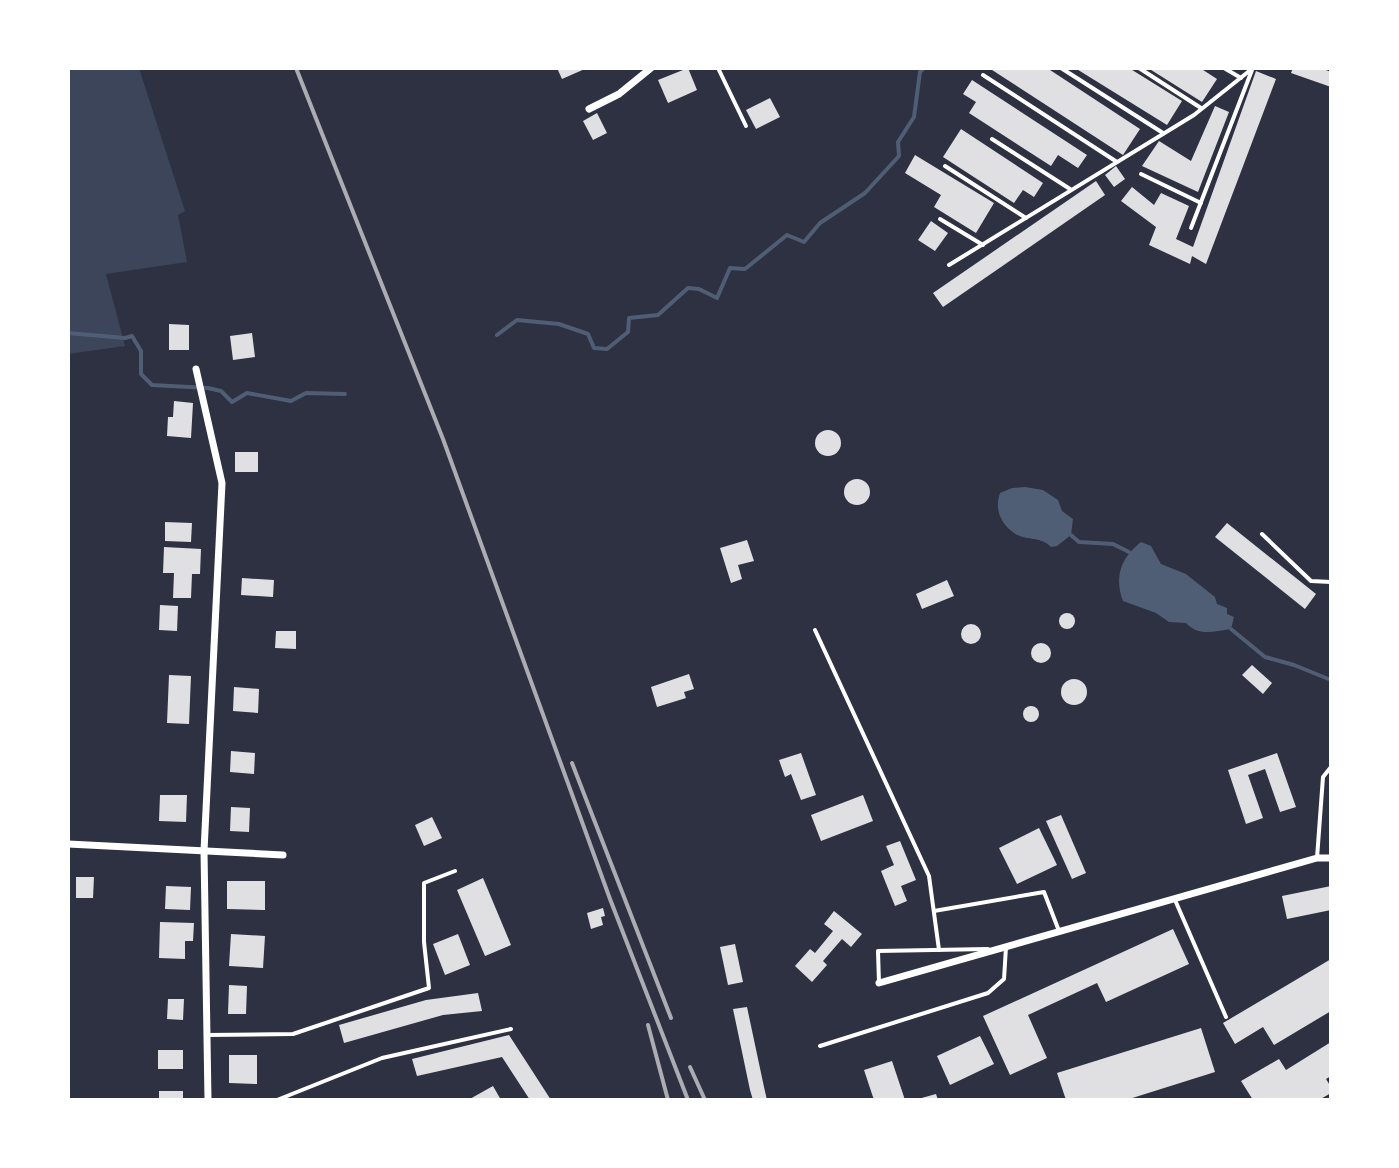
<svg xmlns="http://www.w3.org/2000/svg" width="1399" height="1168" font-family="'PT Sans Narrow',sans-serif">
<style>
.green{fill:#3c4559}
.water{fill:#4f5d75}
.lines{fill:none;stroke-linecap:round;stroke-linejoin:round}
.stream{stroke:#4f5d75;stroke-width:4}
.building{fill:#e0e0e3}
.service{stroke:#fff;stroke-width:4}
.minor{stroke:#fff;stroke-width:7}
.rail{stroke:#abadb3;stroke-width:4}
</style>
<rect width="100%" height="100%" fill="#2d3142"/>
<polygon class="green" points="68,68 139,68 185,211 178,215 187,262 106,274 125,346 68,354"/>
<g class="water">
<path d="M1025 487 1043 490 1058 500 1062 511 1073 519 1071 535 1057 546 1051 547C1041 536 1026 541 1014 533 1001 524 994 509 1000 493L1012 488Z"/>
<path d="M1141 542 1151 546 1161 564 1186 574 1215 597 1217 604 1227 608V614L1234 617 1231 629C1214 631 1199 637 1186 623L1169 622 1156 613 1123 601C1114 576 1121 558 1141 542Z"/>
</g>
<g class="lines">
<g class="stream">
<polyline points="68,333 125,338 132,336 141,351 141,374 152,385 208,388 221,391 232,402 247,393 291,401 306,393 345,394"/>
<polyline points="497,335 517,320 559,324 588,334 594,348 607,349 628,332 629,318 658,315 688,288 699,289 717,298 730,268 745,269 787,235 804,242 820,223 865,193 899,156 898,142 914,117 920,72 924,68"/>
<polyline points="1071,535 1079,542 1113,544 1129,552"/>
<polyline points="1231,629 1265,657 1294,665 1331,680"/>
</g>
</g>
<g class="building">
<polygon points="557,68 587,68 562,79"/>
<polygon points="688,68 697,90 668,103 658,80"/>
<polygon points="989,68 1047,68 1140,129 1123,155"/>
<polygon points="1075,68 1129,68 1182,101 1167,125"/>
<polygon points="1148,68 1200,68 1217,79 1202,102"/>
<polygon points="1293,68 1321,68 1331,72 1331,87 1291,73"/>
<polygon points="1256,71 1276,79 1206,264 1192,256 1190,264 1149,245 1156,227 1121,201 1132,187 1154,205 1161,193 1189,206 1176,239 1193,247"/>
<polygon points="972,80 1087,155 1078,168 1058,155 1051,166 969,113 976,102 963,94"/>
<polygon points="770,98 780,117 756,129 746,110"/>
<polygon points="1215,106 1229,112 1198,192 1142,166 1159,141 1191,161"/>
<polygon points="597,113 607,133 593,140 583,121"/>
<polygon points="961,129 1043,183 1034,197 1023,190 1014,203 943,157"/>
<polygon points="915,155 994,203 976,233 934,207 941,195 905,173"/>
<polygon points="1116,166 1125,179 1114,187 1105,175"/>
<polygon points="1096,181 1105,195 943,307 933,293"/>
<polygon points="931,221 948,233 935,251 918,240"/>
<polygon points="169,324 189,325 189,350 169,350"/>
<polygon points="252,333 255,357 233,360 230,336"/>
<polygon points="174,401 193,403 191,438 167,436 168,417 173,417"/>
<circle cx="828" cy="443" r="13"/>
<rect x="235" y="452" width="23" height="20"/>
<circle cx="857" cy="492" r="13"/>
<polygon points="165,522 192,523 191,542 165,541"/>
<polygon points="1227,523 1316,594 1305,609 1215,537"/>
<polygon points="747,540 754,561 738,565 742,579 731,583 720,548"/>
<polygon points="164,547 201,549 200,574 192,574 191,598 173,598 174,573 163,573"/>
<polygon points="242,578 274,580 273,597 241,595"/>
<polygon points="947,580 954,596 922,609 916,594"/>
<polygon points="160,605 178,606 177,631 159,630"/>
<circle cx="1067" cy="621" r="8"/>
<circle cx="971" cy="634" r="10"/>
<polygon points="276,631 296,631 296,649 275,648"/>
<circle cx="1041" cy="653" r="10"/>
<polygon points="1252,665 1272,683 1263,694 1242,675"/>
<polygon points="689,674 694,689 684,692 686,698 657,707 651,687"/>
<polygon points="169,675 191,676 189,724 167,723"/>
<circle cx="1074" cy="692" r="13"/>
<polygon points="234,687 259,689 258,713 233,711"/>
<circle cx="1031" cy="714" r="8"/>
<polygon points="231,751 255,753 254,774 230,772"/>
<polygon points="801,753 816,795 801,800 791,774 785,777 779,760"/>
<polygon points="1277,753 1296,807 1280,812 1265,769 1248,775 1263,818 1246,824 1228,770"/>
<polygon points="160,795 187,795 186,822 159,821"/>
<polygon points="863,795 873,821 821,841 811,815"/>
<polygon points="231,807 250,808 249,832 230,831"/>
<polygon points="1061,815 1086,873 1072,879 1046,821"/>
<polygon points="432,817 442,838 424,846 415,825"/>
<polygon points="1039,828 1057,865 1017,884 999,848"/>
<polygon points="900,841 916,880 901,886 907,901 895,906 881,871 894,865 886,846"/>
<polygon points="76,877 94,877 93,898 76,898"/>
<polygon points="483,878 511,945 485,956 457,890"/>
<polygon points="227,881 265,881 265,910 227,909"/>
<polygon points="166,886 191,887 190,910 165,909"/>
<polygon points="1331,886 1331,910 1287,919 1282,896"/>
<polygon points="603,908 605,916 601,917 603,925 591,929 587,913"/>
<polygon points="834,911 862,934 851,947 842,939 823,961 827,965 812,982 795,966 810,949 815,953 833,931 824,924"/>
<polygon points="160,922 194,923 193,941 185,941 185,959 159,958"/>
<polygon points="1173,929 1189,964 1106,1002 1097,983 1028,1015 1047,1058 1010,1075 983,1016"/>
<polygon points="231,934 265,936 263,968 229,966"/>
<polygon points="458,934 470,965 445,975 433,944"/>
<polygon points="735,944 743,982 728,985 720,947"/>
<polygon points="1331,959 1331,1011 1274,1045 1263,1027 1235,1044 1223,1023"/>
<polygon points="229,985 247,986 246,1014 228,1014"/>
<polygon points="478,993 482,1011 443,1015 344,1043 339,1025 426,1000"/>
<polygon points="168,999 184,999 183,1020 167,1019"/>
<polygon points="747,1007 764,1087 767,1100 753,1100 750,1090 733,1009"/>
<polygon points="1201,1028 1215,1072 1126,1100 1066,1100 1057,1073"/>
<polygon points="509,1035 551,1100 530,1100 502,1057 417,1076 412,1059"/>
<polygon points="980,1036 994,1064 950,1085 937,1056"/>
<polygon points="1331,1042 1331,1076 1326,1079 1331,1087 1331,1093 1319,1100 1253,1100 1241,1081 1279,1059 1286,1070"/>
<rect x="158" y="1050" width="25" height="19"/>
<polygon points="229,1055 257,1055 257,1084 229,1083"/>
<polygon points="892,1061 905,1100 874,1100 864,1070"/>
<polygon points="493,1086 501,1100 468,1100"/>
<rect x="159" y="1091" width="24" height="9"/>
<polygon points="936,1094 938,1100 918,1100 918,1099"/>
</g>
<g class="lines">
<g class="service">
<polyline points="718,68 746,126"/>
<polyline points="1061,68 1163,133"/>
<polyline points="1139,68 1201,108"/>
<polyline points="1224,68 1241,78"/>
<polyline points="983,75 1117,162"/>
<polyline points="992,139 1070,189"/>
<polyline points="945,166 1026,218"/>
<polyline points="1141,174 1201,203"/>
<polyline points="940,219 983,245"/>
<polyline points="1191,228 1252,70"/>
<polyline points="949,265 1194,115 1253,68"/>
<polyline points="1262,534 1311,581 1331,582"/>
<polyline points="815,630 929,876 939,950"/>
<polyline points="1317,858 1323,777 1331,767"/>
<polyline points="1175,900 1226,1017"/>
<polyline points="934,911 1044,892 1059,931"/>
<polyline points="879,983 878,951 988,949"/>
<polyline points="207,1035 293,1034 429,988 424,942 424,883 455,871"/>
<polyline points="820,1046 988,993 1004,979 1006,947"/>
<polyline points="277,1100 382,1058 511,1029"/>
</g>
<g class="minor">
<polyline points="589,109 619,94 651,68"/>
<polyline points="196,369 222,483 204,851 208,1100"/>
<polyline points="68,844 283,855"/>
<polyline points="879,983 1317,858 1331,858"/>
</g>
<g class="rail">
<polyline points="296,68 443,439 610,899 688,1100"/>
<polyline points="572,763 671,1018"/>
<polyline points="648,1025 668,1100"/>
<polyline points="690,1067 705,1100"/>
</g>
</g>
<rect width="1399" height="1168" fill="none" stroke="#ffffff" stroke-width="140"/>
</svg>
